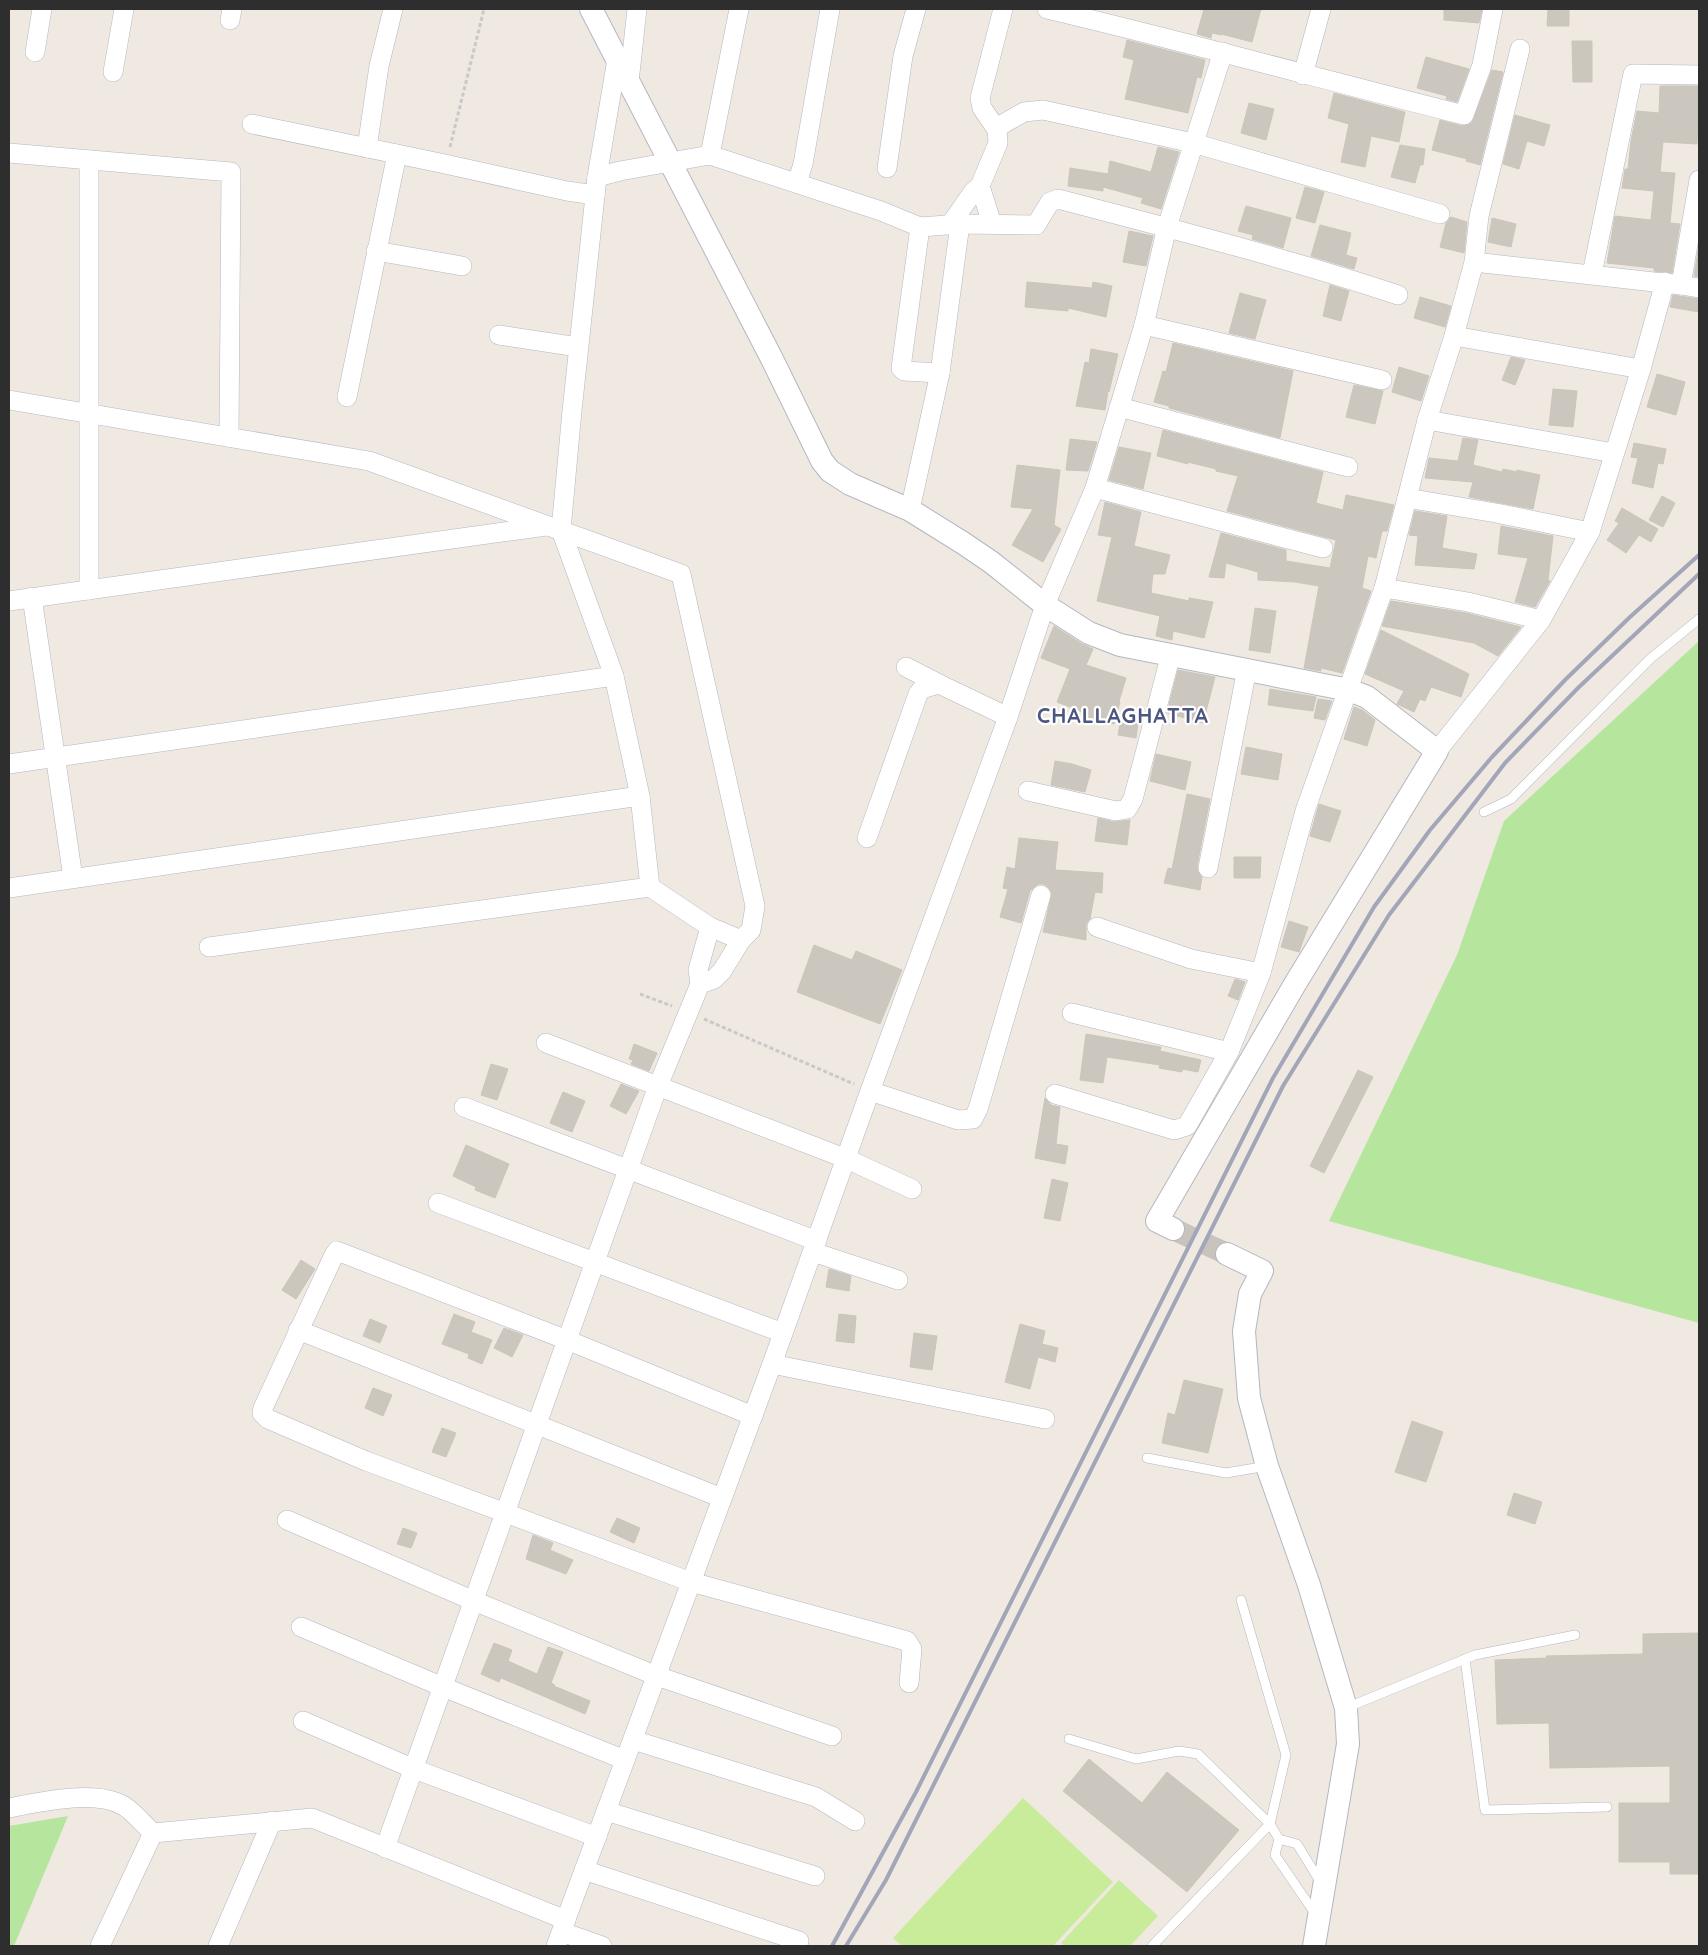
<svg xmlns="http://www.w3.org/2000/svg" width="1708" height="1955" font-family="Quicksand,sans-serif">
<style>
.green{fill:#b6e59e}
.pitch{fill:#c9ec9a}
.building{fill:#cbc7bf;stroke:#cbc5ba}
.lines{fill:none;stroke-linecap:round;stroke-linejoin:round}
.tertiary-tunnel{stroke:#c8c4bd;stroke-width:22;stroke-dasharray:22 11;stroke-linecap:butt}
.service-casing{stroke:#b4b7c1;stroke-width:10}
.minor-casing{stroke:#b4b7c1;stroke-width:20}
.tertiary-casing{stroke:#b4b7c1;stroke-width:24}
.path{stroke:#c9c9c9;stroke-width:3;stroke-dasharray:4 2.5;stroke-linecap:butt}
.service{stroke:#fff;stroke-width:9}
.minor{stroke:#fff;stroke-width:19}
.tertiary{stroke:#fff;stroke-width:22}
.rail{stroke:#a3a6b8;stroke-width:4}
.labels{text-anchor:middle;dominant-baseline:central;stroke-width:4.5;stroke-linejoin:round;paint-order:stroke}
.district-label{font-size:21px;font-weight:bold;letter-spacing:1px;fill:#4d5680;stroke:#fff}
</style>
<rect width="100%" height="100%" fill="#efe9e1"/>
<g class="green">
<polygon points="1699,641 1699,1323 1329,1221 1457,955 1504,821"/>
<polygon points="68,1816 14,1946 9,1946 9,1826"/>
</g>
<g class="pitch">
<polygon points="1023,1798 1113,1882 1053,1946 902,1946 893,1938"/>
<polygon points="1119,1880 1158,1916 1130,1946 1065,1946 1061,1943"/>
</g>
<g class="building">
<polygon points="1204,9 1261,9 1252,42 1221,34 1221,35 1212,33 1211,38 1197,34"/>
<polygon points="1444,9 1482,9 1479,23 1444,20"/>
<polygon points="1548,9 1569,9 1569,26 1547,26"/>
<polygon points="1127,40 1205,60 1201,78 1197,77 1188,113 1125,99 1134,60 1123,57"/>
<polygon points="1572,41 1592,41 1592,82 1573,82"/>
<polygon points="1426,57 1469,69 1457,102 1446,99 1447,96 1417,88"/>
<polygon points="1492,70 1503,72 1480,165 1466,161 1467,159 1432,150 1440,120 1462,126 1472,123"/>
<polygon points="1660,86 1699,86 1697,144 1663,142 1660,172 1675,173 1670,223 1680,224 1672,273 1654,271 1654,268 1607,263 1615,216 1651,220 1654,191 1622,188 1625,169 1628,169 1631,141 1637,111 1659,113"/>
<polygon points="1334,93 1405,112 1399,142 1371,136 1365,167 1341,162 1349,124 1328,118"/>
<polygon points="1249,103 1274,109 1266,140 1241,133"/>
<polygon points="1515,115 1550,125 1544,146 1527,141 1519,169 1503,164"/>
<polygon points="1400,145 1425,149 1423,165 1420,165 1415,183 1391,177"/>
<polygon points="1158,147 1179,152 1161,209 1141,203 1143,198 1103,187 1103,191 1068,186 1070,168 1108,174 1110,161 1151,172"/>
<polygon points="1305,187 1324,192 1315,223 1296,218"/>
<polygon points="1246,206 1291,218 1283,248 1252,239 1253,235 1238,231"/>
<polygon points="1451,217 1467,222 1464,253 1440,247 1446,223"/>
<polygon points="1492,218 1516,224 1511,247 1488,242"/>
<polygon points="1320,225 1351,233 1346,255 1357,258 1354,269 1311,256"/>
<polygon points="1129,231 1153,236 1146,266 1123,262"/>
<polygon points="1699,245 1699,277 1694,276"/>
<polygon points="1027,282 1092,288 1093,282 1112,286 1106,317 1068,308 1068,311 1025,307"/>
<polygon points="1330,285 1349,291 1341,321 1323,316"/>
<polygon points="1240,293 1266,300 1255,339 1229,333"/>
<polygon points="1673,295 1699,299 1699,312 1670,307"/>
<polygon points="1420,297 1451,306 1445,327 1414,318"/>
<polygon points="1173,343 1293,371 1280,438 1169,408 1169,406 1154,402 1163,371 1166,372"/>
<polygon points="1091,349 1118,354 1109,392 1108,391 1105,410 1076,406 1085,362 1089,363"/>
<polygon points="1511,357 1525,360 1515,385 1502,380"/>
<polygon points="1399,367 1429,376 1421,401 1392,392"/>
<polygon points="1657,374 1685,382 1676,415 1647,407"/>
<polygon points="1354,385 1383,391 1375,424 1346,417"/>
<polygon points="1553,389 1577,391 1573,427 1549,425"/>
<polygon points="1163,430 1323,472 1316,503 1343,510 1346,495 1394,505 1387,531 1382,531 1376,558 1368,556 1362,588 1371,591 1342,673 1321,668 1321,671 1304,668 1319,586 1295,582 1258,580 1258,572 1226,563 1224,578 1209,577 1221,533 1286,550 1286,561 1330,568 1336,540 1227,511 1238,476 1216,471 1216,469 1188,462 1188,464 1157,456"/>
<polygon points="1463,438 1478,440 1473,465 1502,472 1503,469 1517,472 1517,470 1540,475 1533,509 1469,497 1473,482 1425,478 1429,458 1458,461"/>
<polygon points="1070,439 1097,442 1088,471 1066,470"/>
<polygon points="1634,443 1666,449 1663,464 1658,463 1653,488 1632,483 1638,458 1631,457"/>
<polygon points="1119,447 1151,453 1143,489 1109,480"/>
<polygon points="1017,465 1060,470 1054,525 1061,529 1043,562 1012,545 1033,509 1011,507"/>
<polygon points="1662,496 1675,503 1663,527 1649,520"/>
<polygon points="1105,502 1141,512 1134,546 1170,555 1165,574 1153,574 1151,593 1189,601 1189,598 1213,602 1204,638 1173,631 1172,640 1156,636 1160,616 1097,601 1112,537 1098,535"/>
<polygon points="1622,508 1658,529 1651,542 1639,535 1626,553 1607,540 1619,523 1615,521"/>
<polygon points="1415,511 1447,516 1442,548 1477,554 1474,569 1415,565 1418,536 1409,535"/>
<polygon points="1501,526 1553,536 1548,580 1550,581 1535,607 1515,602 1528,558 1498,554"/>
<polygon points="1391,601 1466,613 1521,627 1498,656 1474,643 1382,626"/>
<polygon points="1255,608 1276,611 1270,653 1249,650"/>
<polygon points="1054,626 1082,644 1093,649 1086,665 1126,678 1119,701 1120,702 1114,724 1084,716 1085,713 1057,702 1070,669 1041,658"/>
<polygon points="1381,630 1469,674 1461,697 1431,687 1425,701 1420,699 1414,712 1397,704 1404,691 1365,674"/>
<polygon points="1178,670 1215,677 1203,723 1167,713"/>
<polygon points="1270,689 1316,697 1313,711 1268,705"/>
<polygon points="1318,699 1332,701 1325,720 1314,718"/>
<polygon points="1354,707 1362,710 1375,720 1367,746 1344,739"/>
<polygon points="1122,713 1139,716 1136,738 1118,735"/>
<polygon points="1246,747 1282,754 1278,780 1241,774"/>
<polygon points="1156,754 1191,762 1185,790 1150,781"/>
<polygon points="1055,761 1072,764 1091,770 1085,792 1051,785"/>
<polygon points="1187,794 1210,799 1197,866 1198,872 1202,877 1200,890 1164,883 1168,868 1172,869"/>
<polygon points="1319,804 1341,811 1330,842 1310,836"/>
<polygon points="1098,818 1114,822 1130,820 1127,845 1095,841"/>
<polygon points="1019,838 1058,842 1055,870 1103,873 1102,893 1095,892 1090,919 1086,924 1086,940 1043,932 1052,893 1049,888 1044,884 1038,884 1030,891 1021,923 1000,917 1008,889 1003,888 1007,867 1015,869"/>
<polygon points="1234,857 1261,857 1260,878 1234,878"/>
<polygon points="1289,921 1308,927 1299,952 1281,947"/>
<polygon points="814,945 852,960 856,951 902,970 880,1024 797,992"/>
<polygon points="1235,979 1245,982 1238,1000 1228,996"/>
<polygon points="1086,1034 1161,1047 1160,1051 1201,1060 1198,1072 1182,1069 1182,1072 1159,1068 1160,1065 1107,1057 1103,1083 1080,1080"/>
<polygon points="634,1044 657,1053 649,1071 631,1064 633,1060 629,1059"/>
<polygon points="491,1064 508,1069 497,1100 481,1095"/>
<polygon points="1358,1070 1373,1077 1324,1173 1310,1166"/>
<polygon points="621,1084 639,1091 626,1114 610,1106"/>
<polygon points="563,1092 585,1101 572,1132 550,1123"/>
<polygon points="1045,1098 1051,1105 1060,1107 1056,1144 1068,1146 1065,1164 1035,1158"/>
<polygon points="466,1145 509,1164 495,1198 475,1190 476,1187 453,1176"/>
<polygon points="1052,1179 1068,1183 1060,1221 1044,1218"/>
<polygon points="301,1260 315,1269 296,1299 282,1290"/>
<polygon points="829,1269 851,1276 849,1291 826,1287"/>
<polygon points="454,1314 475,1322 471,1332 492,1340 482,1364 468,1358 469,1354 442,1344"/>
<polygon points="839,1314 856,1316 854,1343 836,1341"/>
<polygon points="370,1319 387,1326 380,1343 363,1336"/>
<polygon points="1020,1324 1045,1331 1042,1344 1058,1348 1055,1362 1038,1357 1030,1389 1005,1382"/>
<polygon points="504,1328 523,1335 512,1357 494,1348"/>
<polygon points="914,1333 937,1336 932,1370 910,1367"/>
<polygon points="1184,1380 1223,1389 1208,1453 1162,1443 1168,1413 1175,1415"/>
<polygon points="373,1388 392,1395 383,1416 365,1408"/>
<polygon points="1412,1421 1443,1432 1426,1482 1395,1472"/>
<polygon points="442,1428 456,1433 446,1457 432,1452"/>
<polygon points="1514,1493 1542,1502 1535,1524 1507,1515"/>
<polygon points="617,1518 640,1528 634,1543 610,1532"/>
<polygon points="403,1528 417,1533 411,1548 397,1544"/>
<polygon points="533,1535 553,1543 550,1550 573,1560 566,1574 526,1559"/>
<polygon points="1699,1633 1699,1874 1670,1874 1670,1862 1619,1862 1619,1803 1670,1803 1670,1766 1550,1768 1549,1723 1497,1724 1495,1660 1547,1658 1546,1656 1643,1654 1643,1634"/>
<polygon points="494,1643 512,1650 508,1661 537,1674 548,1647 563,1652 551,1683 555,1685 554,1686 590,1701 585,1714 513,1683 501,1678 499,1682 481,1674"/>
<polygon points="1089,1759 1142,1803 1167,1772 1239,1830 1187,1892 1063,1791"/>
</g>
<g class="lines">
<polyline class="tertiary-tunnel" points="1173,1229 1227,1254"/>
<defs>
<g id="service">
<polyline points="1484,812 1511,799 1650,659 1699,619"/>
<polyline points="1147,1458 1226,1473 1267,1466"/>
<polyline points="1465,1659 1485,1810 1607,1807"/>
<polyline points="1346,1708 1475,1655 1575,1635"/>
<polyline points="1069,1739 1136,1759 1179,1751 1198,1754 1270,1824 1279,1839 1275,1855 1316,1915"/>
<polyline points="1279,1839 1297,1844 1321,1883"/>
<polyline points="1152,1946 1270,1824 1286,1755 1241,1600"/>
</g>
<g id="minor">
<path d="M1047 9C1187 42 1325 80 1464 115L1482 65 1493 9"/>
<polyline points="230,20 232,9"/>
<polyline points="35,52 42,9"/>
<polyline points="617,59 597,177 572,411 561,530 614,676 640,796 650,887 710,927 698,970 700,984"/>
<polyline points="113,72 124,9"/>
<polyline points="1303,75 1321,9"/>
<polyline points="629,82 637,9"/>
<polyline points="252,124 445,164 567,191 595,195"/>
<polyline points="996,128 1024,112 1043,110 1193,143 1440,214"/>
<polyline points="367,148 379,66 393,9"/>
<polyline points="9,153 231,172 229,437"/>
<path d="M710 155 881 211 920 227 960 224 1036 225 1050 202 1058 199C1172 229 1287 258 1398 295"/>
<polyline points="89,160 89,590"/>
<polyline points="887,168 903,56 916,9"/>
<polyline points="597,177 620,171 710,155 739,9"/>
<polyline points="797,183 803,164 830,9"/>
<polyline points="980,186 992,224"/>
<polyline points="950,225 973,192 980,186 998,143 997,130 982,108 980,98 1003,9"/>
<polyline points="920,227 901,368 904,371 940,373"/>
<polyline points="376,251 462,266"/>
<polyline points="1474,262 1681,285 1699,180"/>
<polyline points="1592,274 1633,74 1699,75"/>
<polyline points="1681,285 1699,288"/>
<polyline points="1144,325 1382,380"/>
<polyline points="499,335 578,347"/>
<polyline points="1454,336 1641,369"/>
<polyline points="347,397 397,154"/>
<polyline points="9,400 369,461 681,574 755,906 751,930 741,940 722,971 714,979 700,984 658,1086 385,1848"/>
<polyline points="1119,407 1348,467"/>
<polyline points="1427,420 1614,453"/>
<polyline points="1095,488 1323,548"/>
<polyline points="1407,498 1496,513 1590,532"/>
<polyline points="910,510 940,373 960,224"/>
<polyline points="1384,588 1468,602 1541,620"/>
<polyline points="32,597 73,878"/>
<polyline points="9,601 546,526"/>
<polyline points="906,667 939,684"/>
<polyline points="1437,751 1541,620 1590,532 1641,369 1665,282"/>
<polyline points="9,764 614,676"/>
<polyline points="1028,791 1116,811 1127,809 1133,799 1171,654"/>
<polyline points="867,838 918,694 922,689 939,684 1008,717"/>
<polyline points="1208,868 1247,669"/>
<polyline points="9,888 640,796"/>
<polyline points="710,927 741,940"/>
<polyline points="1097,927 1191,959 1261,973"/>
<polyline points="209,947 650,887"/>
<polyline points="1072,1013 1229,1052"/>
<polyline points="546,1043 847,1159 912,1189"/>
<polyline points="870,1091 958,1120 973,1119 978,1109 1041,895"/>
<polyline points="1055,1094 1174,1130 1187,1126 1229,1052 1261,973 1305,811 1384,588 1427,420 1454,336 1474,262 1479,216 1520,49"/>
<polyline points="464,1107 817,1241"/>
<polyline points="438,1203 783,1333"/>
<polyline points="813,1252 898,1280"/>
<polyline points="298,1330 722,1498"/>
<polyline points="772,1364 1045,1419"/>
<polyline points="753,1416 567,1340 337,1251 334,1255 263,1408 262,1413 268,1419 366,1461 691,1582 907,1641 912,1649 909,1683"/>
<polyline points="287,1520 474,1601 657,1676 832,1736"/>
<polyline points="301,1627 443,1687 625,1760"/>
<polyline points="303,1721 414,1769 597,1837"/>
<polyline points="633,1740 816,1797 855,1821"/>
<path d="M9 1808C40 1802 95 1789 124 1806 135 1813 144 1825 153 1833"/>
<polyline points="606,1811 815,1876"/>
<polyline points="584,1870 799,1941"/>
<polyline points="562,1932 602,1946"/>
<polyline points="100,1946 153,1833 312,1818 566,1920"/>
<polyline points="218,1946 272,1821"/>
<polyline points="556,1946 772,1364 870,1091 1008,717 1045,605 1095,488 1144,325 1167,227 1223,52"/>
</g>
<g id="tertiary">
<polyline points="591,9 772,359 822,461 830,471 850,484 910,510 963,543 991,562 1045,605 1089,633 1120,645 1349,690 1367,697 1437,751 1295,984 1157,1221 1173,1229"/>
<polyline points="1227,1254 1262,1271 1250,1294 1244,1331 1249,1398 1267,1466 1309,1585 1346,1708 1348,1744 1314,1946"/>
</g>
</defs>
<use href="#service" class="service-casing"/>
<use href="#minor" class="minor-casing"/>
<use href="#tertiary" class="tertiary-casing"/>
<g class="path">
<polyline points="450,147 484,9"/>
<polyline points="640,994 672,1006"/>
<polyline points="704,1019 854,1084"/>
</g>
<use href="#service" class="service"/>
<use href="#minor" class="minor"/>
<use href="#tertiary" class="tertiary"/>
<g class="rail">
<polyline points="832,1946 916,1792 1273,1078 1374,907 1430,830 1492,757 1566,679 1630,617 1699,555"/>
<polyline points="846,1946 886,1880 1283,1086 1389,915 1505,763 1578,688 1699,574"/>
</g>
</g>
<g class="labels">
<g class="district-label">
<text x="1123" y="715">CHALLAGHATTA</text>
</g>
</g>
<rect width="1708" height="1955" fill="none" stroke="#2e2e2e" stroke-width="20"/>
</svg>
